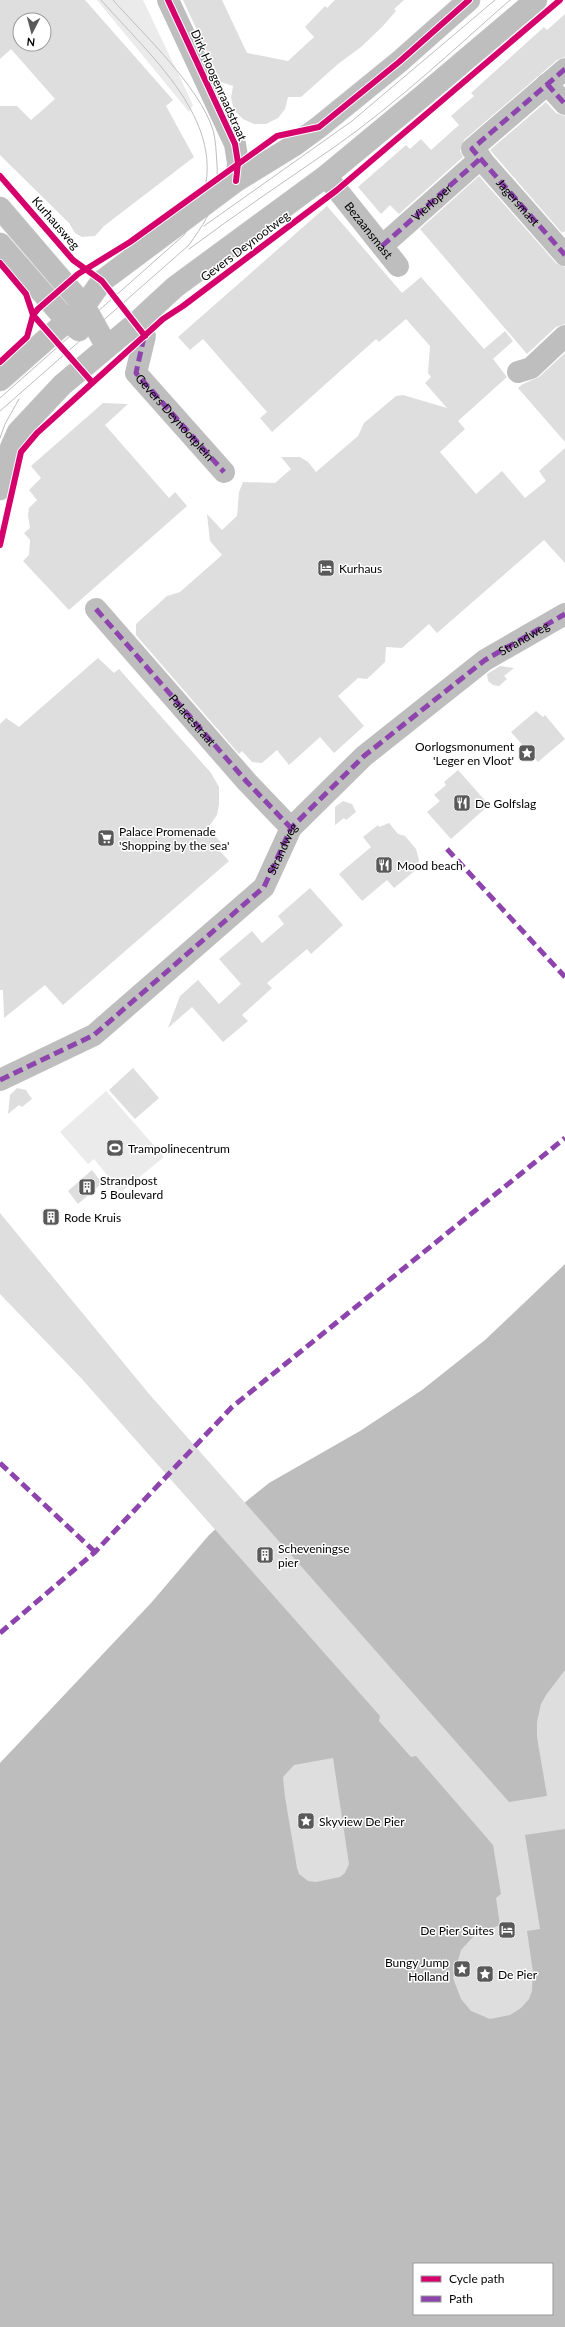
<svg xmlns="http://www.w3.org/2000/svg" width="565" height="2327" font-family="Lato,sans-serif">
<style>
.green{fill:#ebebeb}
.water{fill:#bdbdbd;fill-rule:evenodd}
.building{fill:#dedede;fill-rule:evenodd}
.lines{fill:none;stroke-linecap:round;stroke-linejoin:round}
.major-casing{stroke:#dbdbdb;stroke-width:23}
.minor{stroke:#bebebe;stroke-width:22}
.major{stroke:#bebebe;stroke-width:22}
.tram{stroke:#bebebe;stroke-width:1}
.quiet{stroke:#8e44ad;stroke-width:5;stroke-dasharray:10 5;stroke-linecap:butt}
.cycleway-casing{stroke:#fff;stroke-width:8}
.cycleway{stroke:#d6006c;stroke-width:6}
.labels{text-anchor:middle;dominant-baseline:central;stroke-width:3;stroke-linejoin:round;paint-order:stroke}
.street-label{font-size:12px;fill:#000;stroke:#fff}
.poi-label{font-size:12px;fill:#000;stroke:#fff;text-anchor:start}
</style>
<rect width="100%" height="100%" fill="#fff"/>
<g class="green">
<polygon points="97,0 143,0 193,105 189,112"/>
<polygon points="106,1091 164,1157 121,1192 94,1159 88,1164 60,1132"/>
</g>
<path class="water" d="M565 1264V2327H0V1763L151 1603 209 1535 249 1499 269 1483 360 1431 422 1390 485 1340ZM414 2264H552V2314H414Z"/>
<g class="building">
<path d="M0 0H85L173 100 166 106 194 157 104 226 95 236 82 237 75 233 69 223 0 155V106H17L31 120 55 99 11 49 0 59ZM20 20H44V44H20Z"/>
<polygon points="183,0 222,0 247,53 288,61 314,37 305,27 325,6 327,8 335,0 404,0 394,9 396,11 383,26 361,47 338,64 301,97 288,97 285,109 278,118 266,124 254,124 243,119 234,110 231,98 233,86 221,82"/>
<polygon points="565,14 565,57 557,60 464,140 460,151 463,157 399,214 390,205 381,214 358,187 406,145 410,149 421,139 431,150 459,125 451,116 474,96 471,93 544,27 547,30"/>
<polygon points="546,102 556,113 565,116 565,231 562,233 490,150"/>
<polygon points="479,176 556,263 565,267 565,324 556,327 527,354 420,229"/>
<polygon points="327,206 402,293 421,277 484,349 505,331 513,341 493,359 507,377 458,421 465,429 440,452 476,494 502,471 525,498 546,481 539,471 565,448 565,563 544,540 437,633 429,624 402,648 386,647 385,662 367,679 358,678 338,696 364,726 334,753 320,737 289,765 277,750 262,763 252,762 242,751 239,754 136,635 136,624 167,596 180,592 222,555 210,541 207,514 222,530 237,516 239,492 243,482 275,483 291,469 281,457 300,457 308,462 316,472 358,436 364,423 396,396 403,395 447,408 425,383 431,377 428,373 430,346 406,319 379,342 376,339 272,432 260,418 267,412 203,339 190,350 178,337"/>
<polygon points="565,353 565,442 518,388 523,384 539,377"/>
<polygon points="103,403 128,404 105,425 169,498 175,492 187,506 69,610 23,561 29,555 30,540 24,533 30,528 28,515 29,508 37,500 29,490 41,478 31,466"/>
<polygon points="98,658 114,673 119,669 211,773 219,787 219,804 217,815 208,828 224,846 219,850 229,861 63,1005 45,985 4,1018 3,990 0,990 0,724 6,718 19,727"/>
<polygon points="500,666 514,668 504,676 507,679 499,686 493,685 488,681 487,674"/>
<polygon points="536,711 543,717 545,715 565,739 538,762 511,732"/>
<polygon points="458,770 489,805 451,839 427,812 440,801 434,795 446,785 444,782"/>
<polygon points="343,801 352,804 356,812 346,820 344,818 335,825 335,807"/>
<polygon points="389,823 398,834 405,836 416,849 419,860 417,869 394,888 387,880 362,901 339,874 371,847 363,837 378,825 379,827"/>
<polygon points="310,888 343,925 311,954 307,949 267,983 272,988 242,1015 248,1021 223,1042 192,1007 168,1028 180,996 198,980 219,1004 241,984 219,959 252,931 262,943 284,924 278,916"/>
<polygon points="133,1068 159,1098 135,1119 109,1090"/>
<polygon points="17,1088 26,1090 32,1099 22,1107 19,1105 8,1114 10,1095"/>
<polygon points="92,1170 102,1183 78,1204 68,1191"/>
<polygon points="0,1213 150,1395 509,1802 547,1796 537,1737 537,1722 541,1704 546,1695 565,1670 565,1829 525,1835 540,1929 527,1931 533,1972 532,1991 529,1999 521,2008 510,2015 490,2019 471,2011 461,1999 453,1978 461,1950 472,1938 482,1932 500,1925 496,1898 501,1894 493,1845 416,1756 411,1757 379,1721 380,1716 81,1378 0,1294"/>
<polygon points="333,1758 349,1864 345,1873 340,1877 316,1882 308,1881 299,1874 297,1868 285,1797 283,1777 294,1765"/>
</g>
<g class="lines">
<defs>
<g id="major">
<polyline points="0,208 84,306 107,347"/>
<polyline points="0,244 67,321 79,330"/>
<polyline points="0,380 84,306 102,281 236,181 293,146 319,127 399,62 469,0"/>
<polyline points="0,489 11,448 18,432 62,385 136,323 175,287 326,176 425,94 536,0"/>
</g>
</defs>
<use href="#major" class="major-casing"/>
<g class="minor">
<polyline points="168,0 235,144 238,163 236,181"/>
<polyline points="565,69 472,149 565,255"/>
<polyline points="547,84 565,104"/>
<path id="s1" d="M326 176 398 266"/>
<polyline points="382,246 481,158"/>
<path id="s2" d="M145 336 136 373 224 472"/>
<polyline points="518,372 531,368 565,336"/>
<path id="s3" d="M96 609 247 782 291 828"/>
<polyline points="0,1080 94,1035 264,887 291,828 364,756 485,660 565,614"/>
</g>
<use href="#major" class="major"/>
<g class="tram">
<polyline points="204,226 352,121 495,0"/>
<path d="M189 249C236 214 285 181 333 148 396 104 453 50 510 0"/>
<path d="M0 398 184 235C250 140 160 67 101 0"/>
<path d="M0 411 189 245C195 236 202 227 207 217 216 200 218 182 217 164 216 152 216 141 213 130 199 86 144 35 113 0"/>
<polyline points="0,438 5,424 19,399"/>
</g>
<g class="quiet">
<path id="s4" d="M565 69 472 149 565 255"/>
<polyline points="547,84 565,104"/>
<path id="s5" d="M382 246 481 158"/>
<polyline points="144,337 136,373 224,472"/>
<polyline points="96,609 247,782 291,828"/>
<polyline points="447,849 565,977"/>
<path id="s6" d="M0 1080 94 1035 264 887 291 828 364 756 485 660 565 614"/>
<polyline points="0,1463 95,1552"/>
<polyline points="0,1633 95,1552 232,1407 565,1138"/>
</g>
<defs>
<g id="cycleway">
<polyline points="168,0 235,144 238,163 236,181"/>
<polyline points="0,176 73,260 102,281 145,336"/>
<polyline points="0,263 26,294 33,315 92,382"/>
<polyline points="0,362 27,337 33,315 38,309 78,274 130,242 277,136 319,127 399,62 469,0"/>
<polyline points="0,545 21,452 37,433 163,319 183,306 337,190 560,0"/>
</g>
</defs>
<use href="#cycleway" class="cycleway-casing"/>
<use href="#cycleway" class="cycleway"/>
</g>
<defs>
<symbol id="hotel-square" viewBox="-11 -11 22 22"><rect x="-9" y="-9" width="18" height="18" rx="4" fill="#595959" stroke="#fff"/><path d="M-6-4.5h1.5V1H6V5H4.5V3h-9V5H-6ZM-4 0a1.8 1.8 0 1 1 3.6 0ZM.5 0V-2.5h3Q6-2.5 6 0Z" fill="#fff"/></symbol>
<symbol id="sight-square" viewBox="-11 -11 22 22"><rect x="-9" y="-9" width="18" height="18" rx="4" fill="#595959" stroke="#fff"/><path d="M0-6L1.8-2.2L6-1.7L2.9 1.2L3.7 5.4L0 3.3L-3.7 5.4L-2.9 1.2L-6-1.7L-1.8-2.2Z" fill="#fff"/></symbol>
<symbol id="restaurant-square" viewBox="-11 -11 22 22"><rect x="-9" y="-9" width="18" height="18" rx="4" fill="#595959" stroke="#fff"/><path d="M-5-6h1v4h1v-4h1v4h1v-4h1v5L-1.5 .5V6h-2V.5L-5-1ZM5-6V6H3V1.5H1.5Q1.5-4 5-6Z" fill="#fff"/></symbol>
<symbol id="supermarket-square" viewBox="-11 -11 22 22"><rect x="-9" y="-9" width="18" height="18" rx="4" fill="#595959" stroke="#fff"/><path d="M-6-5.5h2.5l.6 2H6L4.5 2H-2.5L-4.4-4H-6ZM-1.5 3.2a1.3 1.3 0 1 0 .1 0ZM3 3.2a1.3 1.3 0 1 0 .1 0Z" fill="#fff"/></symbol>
<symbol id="stadium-square" viewBox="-11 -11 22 22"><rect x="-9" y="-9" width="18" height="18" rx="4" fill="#595959" stroke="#fff"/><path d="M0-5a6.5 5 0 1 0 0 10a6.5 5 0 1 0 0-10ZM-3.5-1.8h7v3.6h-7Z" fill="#fff"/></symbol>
<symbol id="building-square" viewBox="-11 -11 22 22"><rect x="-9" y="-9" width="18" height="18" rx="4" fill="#595959" stroke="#fff"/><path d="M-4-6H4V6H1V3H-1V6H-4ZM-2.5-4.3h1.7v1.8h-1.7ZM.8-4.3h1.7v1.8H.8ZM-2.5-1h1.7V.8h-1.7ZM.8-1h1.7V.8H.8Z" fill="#fff"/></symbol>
</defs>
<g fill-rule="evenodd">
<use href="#hotel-square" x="316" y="558" width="20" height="20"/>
<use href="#sight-square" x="517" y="743" width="20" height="20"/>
<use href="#restaurant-square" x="452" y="793" width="20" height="20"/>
<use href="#supermarket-square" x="96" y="828" width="20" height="20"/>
<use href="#restaurant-square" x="374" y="855" width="20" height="20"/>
<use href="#stadium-square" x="105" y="1138" width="20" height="20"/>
<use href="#building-square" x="77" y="1177" width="20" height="20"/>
<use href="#building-square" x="41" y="1207" width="20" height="20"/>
<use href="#building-square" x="255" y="1545" width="20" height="20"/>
<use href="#sight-square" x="296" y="1811" width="20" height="20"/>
<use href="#hotel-square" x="497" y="1920" width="20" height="20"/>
<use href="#sight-square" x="452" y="1959" width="20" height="20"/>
<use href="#sight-square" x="475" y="1964" width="20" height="20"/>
</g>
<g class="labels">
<g class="street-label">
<text transform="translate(219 85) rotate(66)">Dirk Hoogenraadstraat</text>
<text stroke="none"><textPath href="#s5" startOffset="66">Vierloper</textPath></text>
<text stroke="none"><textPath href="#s4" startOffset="193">Jagersmast</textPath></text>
<text transform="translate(56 223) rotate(49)">Kurhausweg</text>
<text stroke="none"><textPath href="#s1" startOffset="69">Bezaansmast</textPath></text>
<text transform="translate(245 246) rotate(-37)">Gevers Deynootweg</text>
<text stroke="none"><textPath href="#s2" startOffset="97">Gevers Deynootplein</textPath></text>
<text stroke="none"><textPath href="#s6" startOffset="696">Strandweg</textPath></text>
<text stroke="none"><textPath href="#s3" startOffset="147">Palacestraat</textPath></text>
<text stroke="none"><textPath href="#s6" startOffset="372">Strandweg</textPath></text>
</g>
<g class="poi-label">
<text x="339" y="568">Kurhaus</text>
<text x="514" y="746" text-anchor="end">Oorlogsmonument<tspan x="514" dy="14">'Leger en Vloot'</tspan></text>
<text x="475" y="803">De Golfslag</text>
<text x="119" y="831">Palace Promenade<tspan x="119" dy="14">'Shopping by the sea'</tspan></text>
<text x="397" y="865">Mood beach</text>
<text x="128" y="1148">Trampolinecentrum</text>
<text x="100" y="1180">Strandpost<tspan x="100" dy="14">5 Boulevard</tspan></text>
<text x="64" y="1217">Rode Kruis</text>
<text x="278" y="1548">Scheveningse<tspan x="278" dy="14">pier</tspan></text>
<text x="319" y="1821">Skyview De Pier</text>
<text x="494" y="1930" text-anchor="end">De Pier Suites</text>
<text x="449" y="1962" text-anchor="end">Bungy Jump<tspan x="449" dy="14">Holland</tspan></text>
<text x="498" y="1974">De Pier</text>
</g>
</g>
<rect x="413" y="2263" width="140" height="52" fill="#ffffff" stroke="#999999"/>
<rect x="421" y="2276" width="20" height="6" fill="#d6006c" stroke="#999999"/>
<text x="449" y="2283" font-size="12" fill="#000000">Cycle path</text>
<rect x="421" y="2296" width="20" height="6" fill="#8e44ad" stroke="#999999"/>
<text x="449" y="2303" font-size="12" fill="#000000">Path</text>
<g transform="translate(32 32) rotate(186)"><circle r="19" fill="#ffffff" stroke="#999999"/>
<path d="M0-3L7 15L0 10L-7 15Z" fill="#595959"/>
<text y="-6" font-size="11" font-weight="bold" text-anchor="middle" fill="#000000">N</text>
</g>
</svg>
